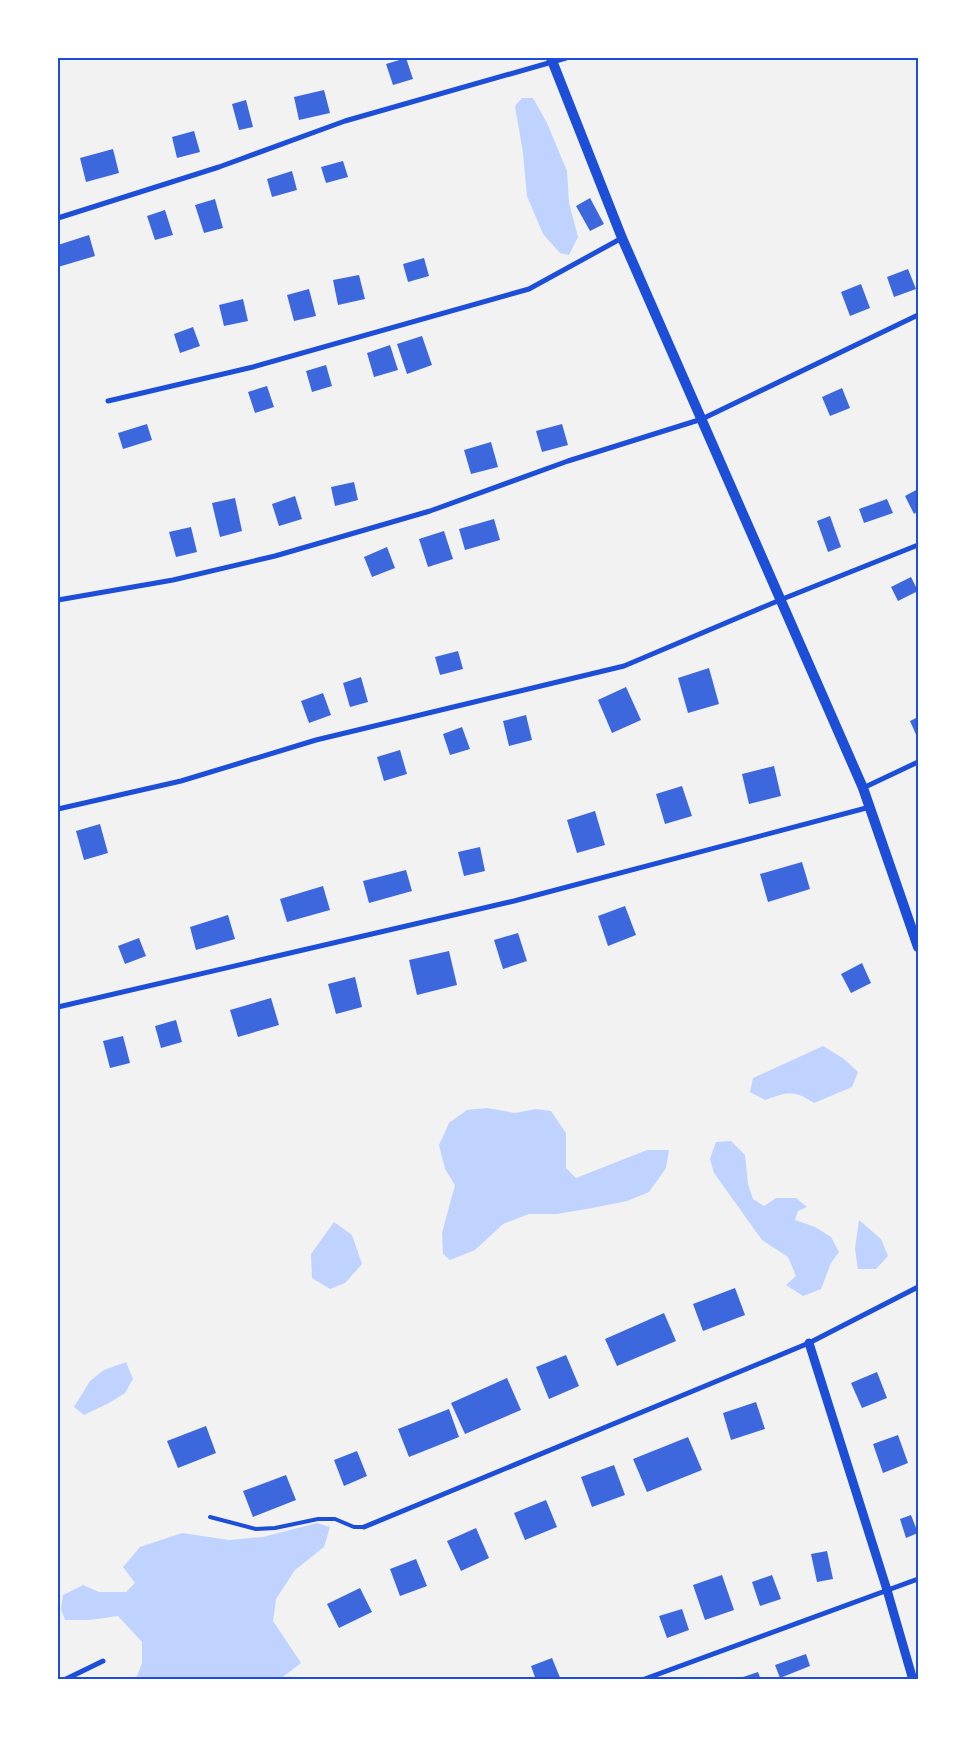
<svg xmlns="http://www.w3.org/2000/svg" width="976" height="1737" font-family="'PT Sans',sans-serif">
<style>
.water{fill:#bfd3fe}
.building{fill:#3d67dc}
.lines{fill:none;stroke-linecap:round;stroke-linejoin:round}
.service{stroke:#1d4ed8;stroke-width:4}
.minor{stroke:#1d4ed8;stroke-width:5}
.tertiary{stroke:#1d4ed8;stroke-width:9}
.secondary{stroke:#1d4ed8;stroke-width:10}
.neatline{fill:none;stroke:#1d4ed8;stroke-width:2}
</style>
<rect width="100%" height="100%" fill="#f2f2f2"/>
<g class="water">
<polygon points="522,98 533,98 547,123 567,171 569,203 578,237 569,255 560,253 543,234 527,196 523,153 515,106"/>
<path d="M823 1046 844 1059 858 1072 852 1087 814 1103C792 1089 789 1092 765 1100L750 1092 753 1078Z"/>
<polygon points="487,1108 515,1113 536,1109 551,1111 566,1133 566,1168 576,1178 647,1150 669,1150 666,1168 649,1192 627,1201 592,1208 557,1214 529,1214 503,1224 475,1250 450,1260 443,1254 442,1233 455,1185 445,1169 439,1145 449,1123 467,1110"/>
<polygon points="731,1141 745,1155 748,1184 753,1199 764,1206 776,1198 796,1198 807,1207 798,1211 795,1220 815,1227 831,1237 839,1252 831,1263 821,1289 803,1296 786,1285 796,1276 788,1257 762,1240 714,1173 710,1159 716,1142"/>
<polygon points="859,1220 881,1239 888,1256 876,1269 858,1269 855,1249"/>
<polygon points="334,1222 352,1235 362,1264 345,1283 330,1289 312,1278 311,1254"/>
<polygon points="126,1362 133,1379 125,1393 109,1403 84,1415 74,1407 90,1381 104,1370"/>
<polygon points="317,1523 330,1527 324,1547 295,1570 276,1599 273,1621 301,1663 280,1679 136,1679 142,1663 142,1642 118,1616 89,1620 65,1620 61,1609 63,1595 83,1585 99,1592 126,1592 135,1583 123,1567 140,1547 182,1533 229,1540 263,1537"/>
</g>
<g class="building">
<polygon points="406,58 413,79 393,85 386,64"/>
<polygon points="324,90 330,113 299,120 294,97"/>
<polygon points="246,100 253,127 239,130 232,104"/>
<polygon points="194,131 200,152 177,158 172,137"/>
<polygon points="113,149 119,173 86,182 80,158"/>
<polygon points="343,161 348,177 326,183 321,167"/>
<polygon points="292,171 297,190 272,197 267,179"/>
<polygon points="590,198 604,224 590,231 576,206"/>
<polygon points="215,199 223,228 204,233 195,205"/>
<polygon points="165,210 173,235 155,240 147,216"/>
<polygon points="89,235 95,256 58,267 58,245"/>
<polygon points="424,258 429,276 408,282 403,264"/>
<polygon points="908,269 916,289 894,297 887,277"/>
<polygon points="359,275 365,299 338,305 333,280"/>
<polygon points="861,284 870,308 850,316 841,292"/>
<polygon points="309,289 316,316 294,321 287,295"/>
<polygon points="243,299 248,321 224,326 219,305"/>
<polygon points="193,327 200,346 180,353 174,334"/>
<polygon points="422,336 432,365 407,374 397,344"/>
<polygon points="390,345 398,370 374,377 367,353"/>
<polygon points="326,365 332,386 312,392 306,371"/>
<polygon points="267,386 274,407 255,413 248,392"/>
<polygon points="842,388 850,408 830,416 822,397"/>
<polygon points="147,424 152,440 123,449 118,433"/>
<polygon points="562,424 568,445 542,452 536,431"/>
<polygon points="491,442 498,467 471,474 464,450"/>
<polygon points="354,482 358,500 335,506 331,487"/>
<polygon points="918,489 918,511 914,514 905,496"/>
<polygon points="295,496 302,519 279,526 272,504"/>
<polygon points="235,498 242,531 220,537 212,503"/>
<polygon points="887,499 893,513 864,523 859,509"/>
<polygon points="830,516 841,547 828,552 817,521"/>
<polygon points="494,519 500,540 465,550 459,529"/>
<polygon points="191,527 197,552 176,557 169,532"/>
<polygon points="444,531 453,559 428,567 419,539"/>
<polygon points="387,547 395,568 372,577 364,557"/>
<polygon points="911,577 918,591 898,601 891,587"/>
<polygon points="458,651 463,669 440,675 435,657"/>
<polygon points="709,668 719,704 688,713 678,678"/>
<polygon points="361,677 368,702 350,707 343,683"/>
<polygon points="626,687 641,720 612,733 598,700"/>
<polygon points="323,693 331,715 309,723 301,701"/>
<polygon points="526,715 532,740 509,746 503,721"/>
<polygon points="918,717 918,739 910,721"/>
<polygon points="462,727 470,749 450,755 443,734"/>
<polygon points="400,750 407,774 384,781 377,757"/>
<polygon points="774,766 781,796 749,804 742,774"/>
<polygon points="682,786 692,816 665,824 656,794"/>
<polygon points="595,811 605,845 577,853 567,820"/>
<polygon points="100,824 108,853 84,860 76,831"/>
<polygon points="480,847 485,871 464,876 458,852"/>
<polygon points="802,862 810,889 768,902 760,874"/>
<polygon points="406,870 412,891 369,903 363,881"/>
<polygon points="323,886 330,910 287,922 280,899"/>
<polygon points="625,906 636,935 608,946 598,916"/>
<polygon points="228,915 235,939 196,950 190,927"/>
<polygon points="518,933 527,961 503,969 494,940"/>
<polygon points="139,938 146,956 125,964 118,946"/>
<polygon points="449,951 457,985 417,995 409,960"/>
<polygon points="862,963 871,983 851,993 841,974"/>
<polygon points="355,977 362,1007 336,1014 328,984"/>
<polygon points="271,998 279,1025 238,1037 230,1010"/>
<polygon points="176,1020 182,1042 161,1048 155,1026"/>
<polygon points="123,1036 130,1063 110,1068 103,1041"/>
<polygon points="735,1288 745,1315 703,1331 693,1304"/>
<polygon points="664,1313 676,1341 617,1366 605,1339"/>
<polygon points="566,1355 579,1386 549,1399 536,1367"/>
<polygon points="877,1372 887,1398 862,1408 851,1383"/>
<polygon points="507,1378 521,1410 465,1434 451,1403"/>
<polygon points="756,1402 765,1429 731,1440 723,1413"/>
<polygon points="449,1409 459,1437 409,1457 398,1429"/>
<polygon points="206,1426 216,1453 178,1468 167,1441"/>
<polygon points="898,1435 908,1463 883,1473 873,1444"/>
<polygon points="688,1437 702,1470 647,1492 633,1459"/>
<polygon points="357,1451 367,1476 344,1486 334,1460"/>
<polygon points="614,1465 625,1495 592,1507 581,1477"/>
<polygon points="286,1475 296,1500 253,1517 243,1491"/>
<polygon points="546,1500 557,1527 525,1540 514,1513"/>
<polygon points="911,1515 918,1533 906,1538 900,1519"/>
<polygon points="476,1528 489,1558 461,1571 447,1541"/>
<polygon points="827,1551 833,1579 817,1582 811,1554"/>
<polygon points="416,1559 427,1586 400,1596 390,1569"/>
<polygon points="722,1575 734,1610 705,1620 693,1585"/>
<polygon points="772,1575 781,1599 760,1606 752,1582"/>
<polygon points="360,1588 372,1612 339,1628 327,1604"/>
<polygon points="682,1609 689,1630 667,1638 659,1616"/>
<polygon points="806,1654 810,1666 780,1678 775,1665"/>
<polygon points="552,1658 561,1680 536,1680 531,1666"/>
<polygon points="758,1672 761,1680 737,1680 737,1679"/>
</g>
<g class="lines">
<polyline class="service" points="210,1517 256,1529 275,1528 318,1519 335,1519 354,1527 364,1527"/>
<g class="minor">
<polyline points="58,218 219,167 345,121 566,58"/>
<polyline points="108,401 253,367 529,289 622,238"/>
<polyline points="58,600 173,580 275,556 430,511 568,461 702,419 918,315"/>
<polyline points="863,788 918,762"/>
<polyline points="58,809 181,781 316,740 624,666 780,600 918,545"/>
<polyline points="58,1007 514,901 870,807"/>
<polyline points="364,1527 809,1343 918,1287"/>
<polyline points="64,1680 103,1661"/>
<polyline points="642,1680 918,1579"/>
</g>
<polyline class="tertiary" points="809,1343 887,1590 913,1680"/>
<polyline class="secondary" points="551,58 622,238 863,788 918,947"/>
</g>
<rect width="976" height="1737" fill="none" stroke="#ffffff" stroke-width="118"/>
<rect x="59" y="59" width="858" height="1619" class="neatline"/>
</svg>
